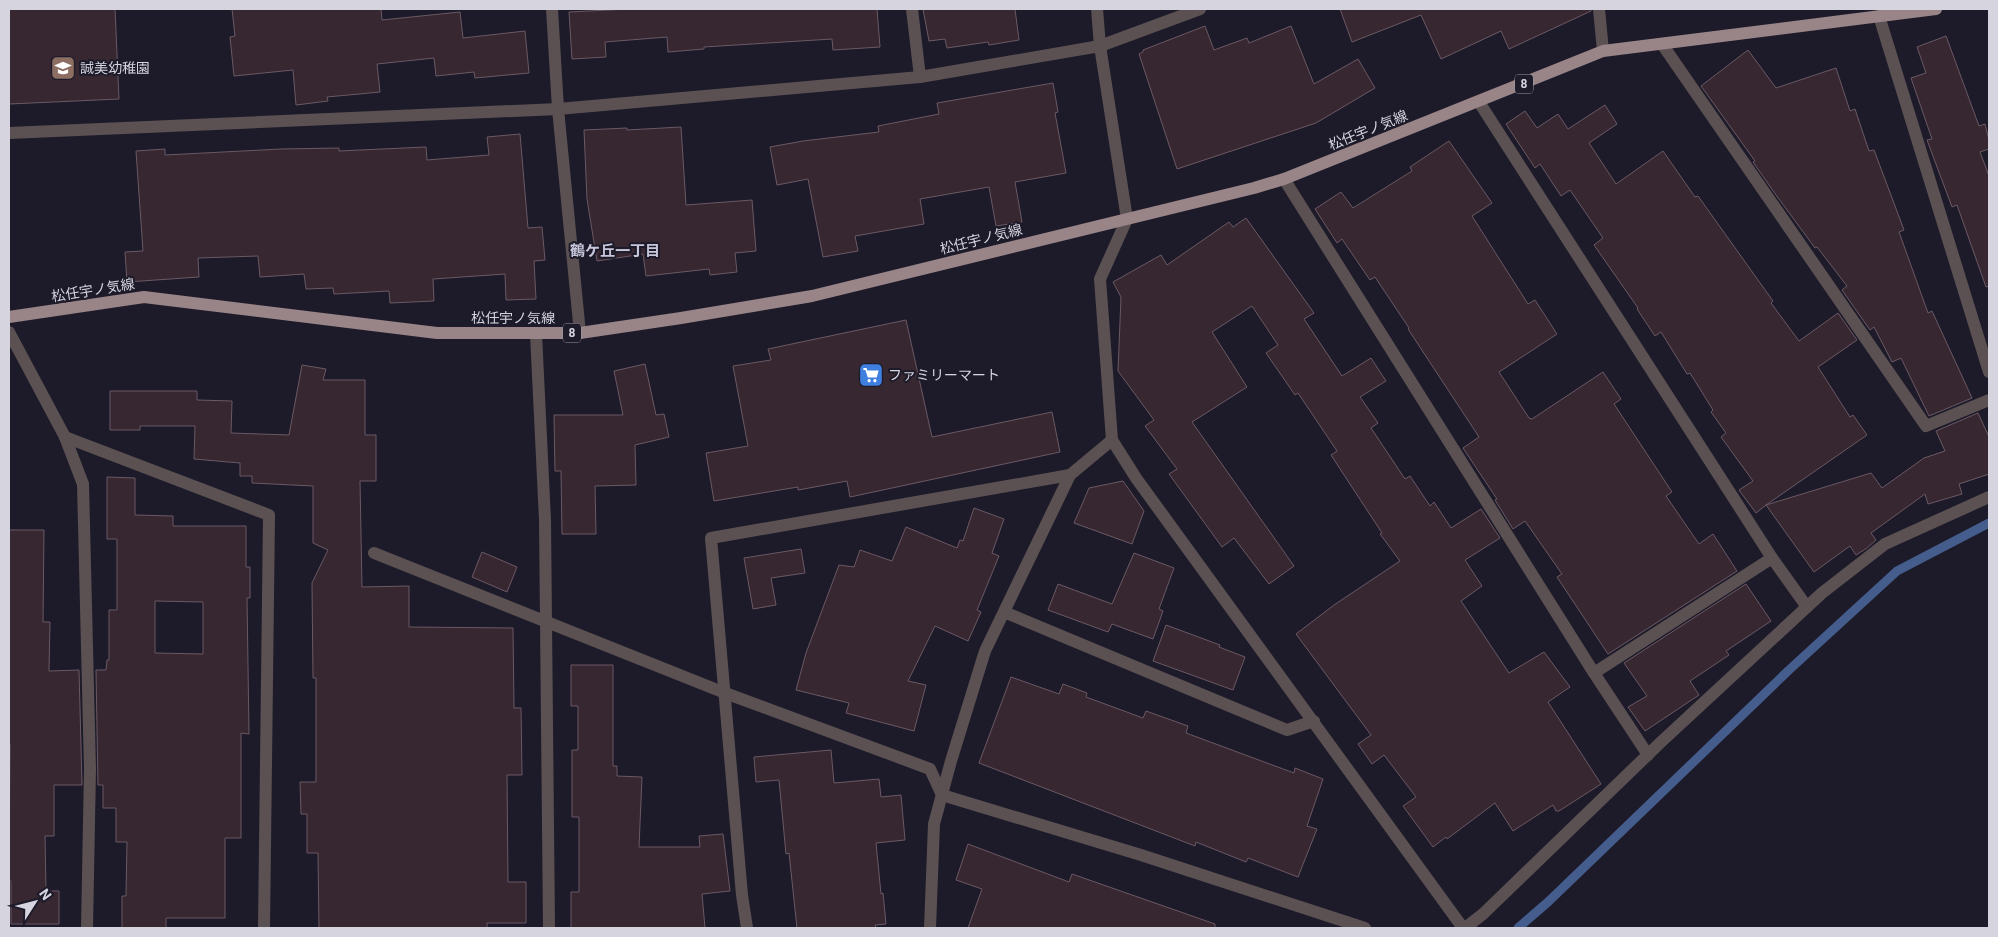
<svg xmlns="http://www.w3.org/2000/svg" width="1998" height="937" font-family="Roboto,'Noto Sans JP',sans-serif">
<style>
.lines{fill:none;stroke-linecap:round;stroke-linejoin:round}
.stream{stroke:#445d8c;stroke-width:9}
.building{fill:#372731;stroke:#6b5964;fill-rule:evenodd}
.minor{stroke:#5b5152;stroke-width:12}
.tertiary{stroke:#5b5152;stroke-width:12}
.primary{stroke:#998488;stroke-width:12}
.labels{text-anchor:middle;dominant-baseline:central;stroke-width:4;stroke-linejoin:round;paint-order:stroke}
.shield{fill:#1d1b2a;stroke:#9e9ca9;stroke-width:1}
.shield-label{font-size:12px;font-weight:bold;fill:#d5d4df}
.poi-label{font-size:14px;fill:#d5d4df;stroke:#1d1b2a;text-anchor:start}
.street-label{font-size:14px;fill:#d5d4df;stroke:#1d1b2a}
.neighbourhood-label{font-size:15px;font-weight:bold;fill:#c7c5da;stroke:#1d1b2a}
</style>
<rect width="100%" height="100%" fill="#1d1b2a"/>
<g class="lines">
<polyline class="stream" points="1518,928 1548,902 1789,670 1897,571 1989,523"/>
</g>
<g class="building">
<polygon points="9,9 115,9 119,99 9,104"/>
<polygon points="232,9 381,9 382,20 460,12 463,38 525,31 529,73 475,78 474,72 436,76 434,58 377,64 380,92 327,97 328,101 296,105 293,70 234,76 230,37 235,36"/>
<polygon points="629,9 877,9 880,47 833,50 832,39 704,47 704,49 668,52 667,37 605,42 606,57 572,59 569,12"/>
<polygon points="923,9 1015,9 1019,40 989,45 988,42 947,48 945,39 929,41"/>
<polygon points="1340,9 1591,9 1591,11 1509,49 1501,31 1441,59 1421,15 1352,42"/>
<polygon points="1205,26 1214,50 1247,38 1249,43 1291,26 1314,84 1358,59 1375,88 1316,123 1177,169 1139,54 1143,52 1143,50"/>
<polygon points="1946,36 1979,126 1985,124 1989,140 1989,149 1980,152 1989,176 1989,286 1986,287 1957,205 1952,207 1927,140 1932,139 1911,78 1926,73 1917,47"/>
<polygon points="1748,50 1776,88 1836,68 1850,111 1855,109 1869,151 1874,150 1904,230 1899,232 1928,313 1932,311 1972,398 1929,416 1901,358 1892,362 1874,327 1870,330 1842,290 1847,286 1817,247 1815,248 1776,195 1753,162 1755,161 1701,86"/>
<polygon points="1053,83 1058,112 1055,113 1066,173 1015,182 1022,222 996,226 989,187 920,199 924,224 855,236 858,251 823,257 808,179 777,185 770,147 803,141 879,132 878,126 939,114 937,103"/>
<polygon points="1605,105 1617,124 1589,143 1616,184 1663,151 1695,197 1698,196 1773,301 1771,303 1799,341 1838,313 1857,340 1818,367 1850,417 1853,415 1867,435 1766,505 1871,473 1882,488 1924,458 1945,451 1936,431 1978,413 1989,437 1989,474 1959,484 1962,494 1928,504 1925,494 1871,533 1876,540 1867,548 1856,555 1850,546 1814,572 1766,505 1756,513 1739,490 1753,481 1721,437 1726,433 1711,412 1713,410 1690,373 1687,374 1661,332 1655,336 1637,309 1638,308 1594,245 1603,238 1570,190 1561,196 1540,164 1535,168 1506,124 1525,111 1537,128 1558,114 1568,129"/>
<polygon points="681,127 686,205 752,200 756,251 735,253 737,272 710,275 709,269 646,276 643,254 597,261 587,199 584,130 627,128 627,130"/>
<polygon points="520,134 528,228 542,227 545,260 534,261 536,299 506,300 505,274 433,279 434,301 390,303 389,291 334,294 333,288 306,289 304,274 260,277 258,256 198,258 199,277 127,282 125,252 143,251 136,151 165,149 165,155 281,149 339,148 339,151 426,147 427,160 489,155 487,137"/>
<polygon points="1449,141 1492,203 1472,216 1528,304 1535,300 1557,334 1499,372 1529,418 1532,419 1603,372 1621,399 1614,404 1672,492 1666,496 1699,544 1713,534 1737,571 1608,654 1557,577 1562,574 1525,521 1513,529 1495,500 1497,499 1463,448 1479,437 1408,329 1409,328 1375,277 1370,280 1342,239 1337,243 1315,209 1341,192 1353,208 1412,171 1410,167"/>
<polygon points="1246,218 1314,313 1304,319 1342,376 1371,358 1386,381 1360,397 1378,423 1371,428 1405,479 1410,476 1430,506 1434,502 1451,528 1481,509 1500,538 1465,560 1482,586 1461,601 1509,673 1544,652 1570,687 1548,702 1601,784 1559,811 1556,811 1553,805 1513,831 1495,803 1447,839 1446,837 1433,847 1403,806 1416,797 1384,755 1372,764 1358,744 1371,735 1296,634 1334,605 1400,561 1380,534 1382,533 1331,455 1337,451 1298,393 1295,395 1266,353 1278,345 1252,306 1212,332 1247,387 1192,422 1294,566 1269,584 1234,538 1222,547 1169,474 1177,469 1145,426 1154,420 1118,371 1121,297 1113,282 1161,255 1167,265 1229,222 1233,227"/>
<polygon points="906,320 932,437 1052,412 1060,452 850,497 847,481 798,490 798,487 714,501 706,453 748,446 733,366 771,360 768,349"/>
<polygon points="645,364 656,415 664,414 669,437 635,445 636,485 595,486 596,534 562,534 561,471 555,471 554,415 623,415 614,371"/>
<polygon points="302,365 326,369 323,380 365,380 365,435 376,435 376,481 360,481 362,587 409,586 409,627 513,628 514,708 521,708 522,775 507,775 508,882 526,882 526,923 487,923 487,928 319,928 318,853 307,853 307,814 301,814 300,782 316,782 316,678 313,678 312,583 328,550 313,543 313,486 252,483 252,476 240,476 240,463 194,459 195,426 140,426 140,430 110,430 110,391 197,391 197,400 232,401 231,433 289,435"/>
<path d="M107 477 135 478V515L173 516V526H246V567H250V598H247L249 734 241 733V838H225V918H166V928H122V896H126L127 842H116V808H103V785H98L96 670H106L107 660H109V610H117V539H107ZM155 601 203 602V654L155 653Z"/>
<polygon points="1123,481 1144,511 1132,544 1074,523 1089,488"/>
<polygon points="974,508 1004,519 992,553 999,556 977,610 981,612 968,641 935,626 908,681 926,685 914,731 846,713 849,703 796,690 806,653 839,565 854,567 860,550 892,561 906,527 957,548 960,540 963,541"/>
<polygon points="9,530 44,530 43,622 50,622 49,671 79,670 82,785 54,785 54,836 45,836 46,891 59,891 59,924 11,924 11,881 9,881 10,744 9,744"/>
<polygon points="801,549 805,573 771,578 776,605 753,609 744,558"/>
<polygon points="482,552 517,567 507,592 472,577"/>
<polygon points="1134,553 1174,568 1159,609 1163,611 1153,639 1112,624 1108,632 1048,610 1058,584 1112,604"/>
<polygon points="1746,584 1771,621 1726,651 1729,655 1690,681 1699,695 1645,731 1628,707 1647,696 1624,663"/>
<polygon points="1166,625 1220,645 1219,647 1245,657 1233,690 1153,661"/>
<polygon points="571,665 613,665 613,766 617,766 617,776 642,777 639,847 700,847 699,836 723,834 730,891 702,894 705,928 571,928 571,892 579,892 579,817 572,817 572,750 578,750 578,706 571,706"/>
<polygon points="1011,677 1059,694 1063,684 1087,693 1086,697 1143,718 1146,711 1188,726 1186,733 1294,773 1295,768 1323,779 1307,826 1317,829 1298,877 1248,858 1246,862 1196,842 1195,846 979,763"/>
<polygon points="831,750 834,783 879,779 881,797 901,795 905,840 876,843 881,894 883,893 886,924 875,925 876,928 797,928 789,853 786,854 779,780 756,782 754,757"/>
<polygon points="968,844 1069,882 1072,874 1215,924 1215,928 968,928 982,889 956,880"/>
</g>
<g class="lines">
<g class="minor">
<polyline points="552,9 558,109 580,333"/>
<polyline points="912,9 920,77"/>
<polyline points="1599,9 1603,51"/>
<polyline points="1879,16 1989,372"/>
<polyline points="1662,44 1926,426 1989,400"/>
<polyline points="9,133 558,109 920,77 1100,46 1200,9"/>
<polyline points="1284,179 1594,673 1772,558 1479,102"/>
<polyline points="1127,219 1100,279 1112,440 1136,478 1463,928"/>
<polyline points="9,332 65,437 83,484 90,769 87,928"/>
<polyline points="536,334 545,520 549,928"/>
<polyline points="65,437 269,515 264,928"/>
<polyline points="374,553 725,693 930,769 942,795 1141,855 1365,928"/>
<polyline points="1772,558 1807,607"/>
<polyline points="1004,612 1287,730 1314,721"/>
<polyline points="1594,673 1648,755"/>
<polyline points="747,928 742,895 711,538 1070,475"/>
<polyline points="930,928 934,824 951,761 985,651 1070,475 1112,440"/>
<polyline points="1465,928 1483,914 1661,742 1822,593 1885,544 1989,497"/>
</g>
<polyline class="tertiary" points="1097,9 1100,46 1127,219"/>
<polyline class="primary" points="9,317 144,297 437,333 580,333 681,318 812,296 1254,188 1284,179 1603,51 1936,9"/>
</g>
<defs>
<symbol id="school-square" viewBox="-11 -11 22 22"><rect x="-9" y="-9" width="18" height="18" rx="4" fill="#8d6e63" stroke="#1d1b2a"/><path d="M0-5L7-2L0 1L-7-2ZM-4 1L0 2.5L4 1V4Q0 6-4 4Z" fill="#fff"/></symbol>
<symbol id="supermarket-square" viewBox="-11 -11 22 22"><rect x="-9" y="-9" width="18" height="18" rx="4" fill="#3f7fe0" stroke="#1d1b2a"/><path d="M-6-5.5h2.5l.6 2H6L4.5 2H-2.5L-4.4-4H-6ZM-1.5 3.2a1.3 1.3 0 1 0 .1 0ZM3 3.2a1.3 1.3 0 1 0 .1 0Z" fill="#fff"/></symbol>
</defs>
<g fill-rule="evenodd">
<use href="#school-square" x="49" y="54" width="28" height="28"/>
<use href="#supermarket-square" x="857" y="361" width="28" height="28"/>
</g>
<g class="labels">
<g class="shield">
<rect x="1515" y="74.5" width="18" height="19" rx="4"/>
<rect x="563" y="323.5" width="18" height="19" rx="4"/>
</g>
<g class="shield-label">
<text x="1524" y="84">8</text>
<text x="572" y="333">8</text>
</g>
<g class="poi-label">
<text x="80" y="68">誠美幼稚園</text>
<text x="888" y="375">ファミリーマート</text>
</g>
<g class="street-label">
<text transform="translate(1368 130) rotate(-22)">松任宇ノ気線</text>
<text transform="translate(981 239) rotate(-14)">松任宇ノ気線</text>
<text transform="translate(93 290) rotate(-9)">松任宇ノ気線</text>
<text x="513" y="318">松任宇ノ気線</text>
</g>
<g class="neighbourhood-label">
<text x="615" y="251">鶴ケ丘一丁目</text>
</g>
</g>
<rect width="1998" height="937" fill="none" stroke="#d5d4df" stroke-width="20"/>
<g transform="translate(35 902) rotate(54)" stroke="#1d1b2a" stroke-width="4" paint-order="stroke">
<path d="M0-4L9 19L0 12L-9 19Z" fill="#d5d4df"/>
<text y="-8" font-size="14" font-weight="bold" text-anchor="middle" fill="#d5d4df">N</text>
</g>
</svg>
